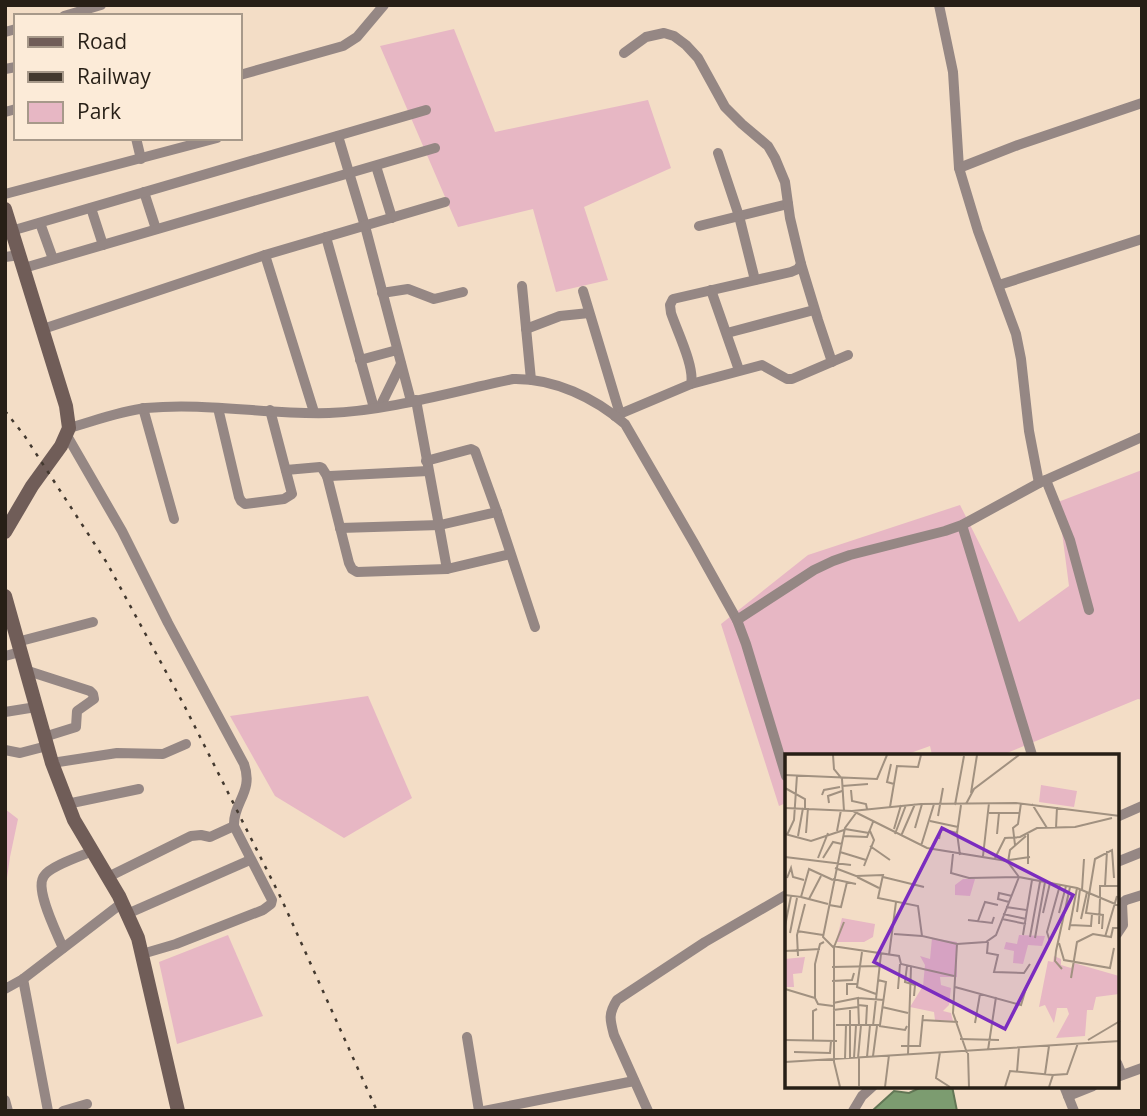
<svg xmlns="http://www.w3.org/2000/svg" width="1147" height="1116" font-family="'Open Sans',sans-serif">
<style>
.green{fill:#e7b7c4}
.water{fill:#7c9c70;stroke:#627655;stroke-width:2}
.lines{fill:none;stroke-linecap:round;stroke-linejoin:round}
.street{stroke:#958784;stroke-width:10}
.secondary{stroke:#705d58;stroke-width:14}
.rail{stroke:#43392f;stroke-width:2.5;stroke-dasharray:3.5 7;stroke-linecap:butt}
.inset-road{fill:none;stroke:#a19180;stroke-width:2}
.view{fill:#7b2cbf;fill-opacity:0.15;stroke:#7b2cbf;stroke-width:3.5}
.inset-edge{fill:none;stroke:#271f16;stroke-width:3.5}
</style>
<rect width="100%" height="100%" fill="#f3ddc6"/>
<g class="green">
<polygon points="454,29 495,132 648,100 671,168 584,207 608,280 556,292 533,209 458,227 380,46"/>
<polygon points="1142,470 1142,700 1138,699 1002,755 932,755 930,746 905,755 786,755 786,803 779,806 721,624 808,555 960,505 1019,622 1069,586 1058,502"/>
<polygon points="368,696 412,798 344,838 275,796 230,716"/>
<polygon points="5,809 18,819 10,857 5,892"/>
<polygon points="228,935 263,1016 177,1044 159,962"/>
</g>
<polygon class="water" points="924,1086 952,1086 957,1111 872,1111 894,1091 909,1093"/>
<g class="lines">
<g class="street">
<polyline points="939,5 953,72 959,168 978,231 1016,334 1021,359 1029,431 1039,483"/>
<polyline points="64,16 101,5"/>
<polyline points="5,32 16,29"/>
<polyline points="5,69 16,67"/>
<polyline points="240,75 343,46 357,37 384,5"/>
<polyline points="5,112 16,109"/>
<polyline points="338,136 365,226 411,401"/>
<polyline points="136,138 141,159"/>
<polyline points="718,153 739,216 755,280"/>
<polyline points="376,166 392,218"/>
<polyline points="959,168 1018,145 1142,103"/>
<polyline points="144,192 156,229"/>
<polyline points="5,194 217,138"/>
<polyline points="91,208 103,245"/>
<polyline points="40,223 53,259"/>
<polyline points="699,226 788,204"/>
<polyline points="11,231 426,110"/>
<polyline points="326,237 374,408"/>
<polyline points="5,257 20,255"/>
<polyline points="801,264 818,320 832,362"/>
<polyline points="24,268 435,148"/>
<polyline points="999,285 1142,239"/>
<polyline points="522,286 531,380"/>
<polyline points="711,290 739,370"/>
<polyline points="583,291 620,414"/>
<polyline points="382,293 408,289 434,299 463,292"/>
<polyline points="43,329 265,255"/>
<polyline points="526,329 560,316 589,313"/>
<polyline points="727,333 814,310"/>
<polyline points="360,360 397,350"/>
<polyline points="691,384 762,365 787,379 792,379 848,355"/>
<polyline points="416,400 447,569"/>
<polyline points="380,407 401,364"/>
<polyline points="143,408 174,519"/>
<polyline points="218,408 239,497 241,501 245,504 284,499 292,494 270,410"/>
<polyline points="314,412 265,255 445,202"/>
<path d="M615 416 691 384C695 367 677 331 671 313L670 305 673 299 791 272 798 269 801 264 790 218 785 182 775 158 768 146 742 124 725 107 698 58 686 45 674 36 664 33 646 37 624 53"/>
<path d="M69 428C94 421 120 411 146 408 207 402 268 415 329 413 388 411 455 391 513 379 554 378 595 398 625 424L694 543 737 620 746 644 786 776"/>
<path d="M66 434 122 531 168 623 244 764C254 792 233 802 234 826L272 900 271 904 263 910 176 944 142 954"/>
<polyline points="426,461 467,450 471,449 475,451 497,512 535,627"/>
<polyline points="286,470 320,467 322,468 327,476 330,476 428,471"/>
<polyline points="327,476 349,563 352,569 357,572 447,569 510,554"/>
<polyline points="1046,480 1070,540 1089,610"/>
<polyline points="962,525 1032,755"/>
<polyline points="340,528 440,525 497,512"/>
<polyline points="737,620 814,570 833,561 850,555 945,531 962,525 1039,483 1142,437"/>
<polyline points="17,642 93,622"/>
<polyline points="5,656 20,652"/>
<polyline points="25,670 90,691 93,694 94,699 77,711 76,727 44,737"/>
<polyline points="5,712 36,707"/>
<polyline points="5,750 20,753 47,746"/>
<polyline points="52,763 117,753 163,754 186,744"/>
<polyline points="67,804 139,789"/>
<polyline points="1117,817 1142,806"/>
<polyline points="1117,862 1142,852"/>
<polyline points="108,877 191,836 201,835 210,837 234,826"/>
<polyline points="127,914 250,860"/>
<polyline points="1117,934 1123,925 1122,903 1126,900 1142,895"/>
<path d="M63 948C57 933 34 889 44 876 50 866 81 856 93 851"/>
<polyline points="23,979 48,1111"/>
<polyline points="5,989 23,979 122,903"/>
<polyline points="467,1037 479,1111"/>
<polyline points="1117,1063 1122,1075"/>
<polyline points="1117,1077 1142,1068"/>
<polyline points="1064,1086 1074,1111"/>
<polyline points="1068,1096 1093,1086"/>
<polyline points="5,1100 8,1111"/>
<polyline points="63,1111 87,1104"/>
<polyline points="484,1111 634,1081"/>
<path d="M648 1111 614 1035C610 1020 608 1014 617 1000L705 942 786 895"/>
<polyline points="853,1111 862,1096 873,1086"/>
</g>
<g class="secondary">
<polyline points="5,209 66,406 69,428 61,446 32,486 5,532"/>
<polyline points="5,596 52,763 74,820 119,896 138,938 178,1111"/>
</g>
<polyline class="rail" points="5,411 24,435 107,563 184,705 281,898 377,1111"/>
</g>
<g transform="translate(785 754)">
<rect width="334" height="334" fill="#f3ddc6"/>
<path d="M256 31 292 37 289 53 254 48ZM178 125H190L185 142 170 141V131ZM57 164 90 170 88 183 79 188H51ZM234 181 260 182 257 192 243 191 238 210 228 209 229 197 219 195 221 188 232 190ZM147 184 172 188V223H155L156 231 166 234 164 251 158 257 166 259 168 267 150 266 149 258 125 253 138 232 140 211 135 202 145 205ZM269 202 276 205V211L286 214 289 209 334 222V240L311 243 308 256H302L300 282 271 284 284 260 282 254H272L269 269 260 251 254 253 263 207 268 208ZM20 203 17 219 8 220 9 233H0V205Z" fill="#e7b7c4"/>
<path class="inset-road" d="M48 1 49 15 57 25 59 57M106 10 102 28 109 30M0 21 92 25 102 1M57 32 83 30M0 34 20 45V54M66 36 67 47 81 50 82 55M186 39 192 1M37 41 39 36 55 33M44 49 43 42 57 37M181 50 189 35 234 1M247 50 262 74M170 51 179 2M105 53 112 12 133 13 136 1M0 54 67 57 136 50 231 49 335 62M68 57 142 94 222 107 234 123 292 134 335 152M204 59H235M153 62 158 34M145 67 173 73M130 74 137 50M271 74 272 53M60 75 84 79M109 75 116 51M52 77 56 56M21 79 23 54M0 80 26 87 59 76M110 80 121 51M212 80 214 59M2 81 9 66 12 21M13 82 18 54M58 82 82 83 88 68M116 82 130 50M154 85 156 75 172 79M230 91 228 74 233 70 236 49M85 92 105 106M136 92 149 50M55 98 81 106M168 100 166 119 184 124 233 123M175 101 172 79 176 51M198 102 204 49M0 103 66 111M33 104 43 79M38 104 48 88 57 90M210 104 220 84 235 83 252 74 290 73 327 64M224 106 245 103M223 108 225 96 241 82M243 110V80M79 112 89 86 85 77M50 114 71 122 98 121 93 144 133 152 137 182 172 190 201 188 211 181 234 123M72 123 94 134M98 123 139 133M2 124 6 114 8 123 19 126M48 125 71 130M320 132 322 97M297 136 299 105M0 141 16 143 24 115 48 126M16 143 43 150M24 145 36 122M315 145V132H335M224 148 213 145 214 139 227 142M44 151 56 153 62 128M221 153 242 156 238 181M242 156 247 126M292 158 295 135M258 159 265 129M274 159 281 132M218 160 241 165M217 165 241 170M296 165 302 138M183 166 207 169 209 163M193 167 200 148 213 151M314 170 315 145M285 171 306 172 307 160M0 172 6 142M317 175 318 161 301 159 310 105 327 96 329 124M284 176 292 134M12 177 38 181M5 179 12 144M109 180 137 182M245 183 255 128M320 183 332 142M250 184 260 128M39 188 35 190 30 210V244L33 250 48 252M203 188 202 199 213 201 209 218 239 219 245 210M265 188 262 178 275 131M274 189 279 206 325 214 329 194M172 190 168 259 182 299M47 192 114 202 116 210 169 222M49 193 59 168M0 197 35 195M77 198 72 233 91 240M104 201 111 148M13 202 12 181 20 150M122 212 120 228 130 231 129 242M47 213 95 212M277 215 270 207 271 197 285 133M286 224 292 188 308 180 326 183 328 174H335M47 227 67 226 69 219M170 233 236 251 242 231M0 235 30 244M113 235 115 210M62 241V230H72M73 244 99 246M48 249 73 244 74 271M73 251 82 252 81 271M97 253 123 259M48 256 73 253M137 266 173 268M190 269 195 240M51 271H95L101 228 93 226M88 272 96 200M94 272 120 276 122 272M175 285 214 286M0 286 52 287M303 286 335 267M28 287V257L32 255M116 292H135L138 261M203 296 211 243M9 298 45 299 46 287M155 298 151 324 165 333M183 299 184 333M123 300 126 213M88 302 92 272M82 303 85 271M65 304V256M69 304 71 271M73 304 76 271M60 305 61 271M0 308 335 287M232 318 234 293M260 320 264 292M74 332V304M55 333 49 308V194L38 183 60 74 71 59M100 333 104 301M220 333 225 317 268 321M264 333 268 321 282 320 293 289"/>
<path class="view" d="M157 74 288 141 220 275 89 208Z"/>
<rect width="334" height="334" class="inset-edge"/>
</g>
<rect width="1147" height="1116" fill="none" stroke="#271f16" stroke-width="14"/>
<rect x="14" y="14" width="228" height="126" fill="#fcebd8" stroke="#a7998a" stroke-width="2"/>
<rect x="28" y="37" width="35" height="10" fill="#705d58" stroke="#a7998a" stroke-width="2"/>
<text x="77" y="49" font-size="21" fill="#271f16">Road</text>
<rect x="28" y="72" width="35" height="10" fill="#43392f" stroke="#a7998a" stroke-width="2"/>
<text x="77" y="84" font-size="21" fill="#271f16">Railway</text>
<rect x="28" y="102" width="35" height="21" fill="#e7b7c4" stroke="#a7998a" stroke-width="2"/>
<text x="77" y="119" font-size="21" fill="#271f16">Park</text>
</svg>
